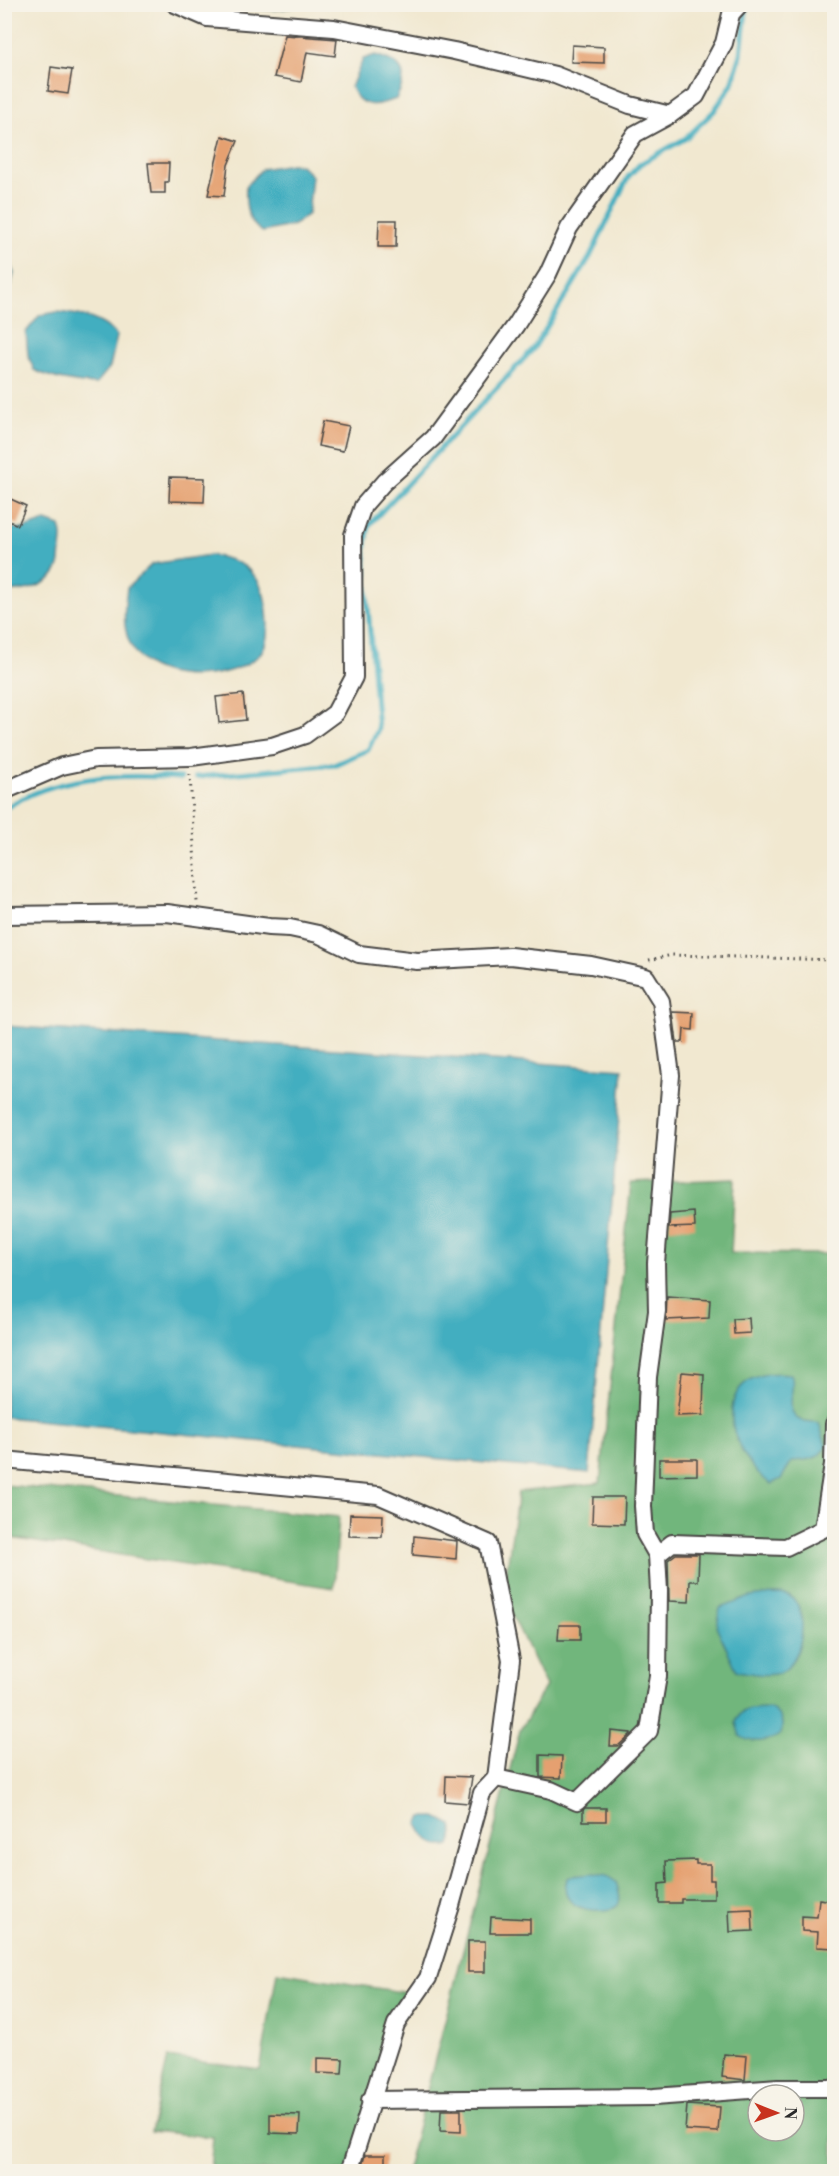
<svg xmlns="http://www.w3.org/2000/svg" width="839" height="2176" font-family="'Libre Bodoni',serif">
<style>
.forest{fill:#71b67c;stroke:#4e7054;stroke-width:1.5;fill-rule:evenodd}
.water{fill:#42aec0;stroke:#366c76;stroke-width:1.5}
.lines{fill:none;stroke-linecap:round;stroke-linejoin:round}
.stream{stroke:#42aec0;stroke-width:5}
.building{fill:#e5a06f}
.minor-casing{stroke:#494744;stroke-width:20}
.path{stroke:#494744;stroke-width:3;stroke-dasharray:1.5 4.5;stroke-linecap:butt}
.minor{stroke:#fff;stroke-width:16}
</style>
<rect width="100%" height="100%" fill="#f7f3e8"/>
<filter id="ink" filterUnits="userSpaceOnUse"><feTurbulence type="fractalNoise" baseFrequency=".0167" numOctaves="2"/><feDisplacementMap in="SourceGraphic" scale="12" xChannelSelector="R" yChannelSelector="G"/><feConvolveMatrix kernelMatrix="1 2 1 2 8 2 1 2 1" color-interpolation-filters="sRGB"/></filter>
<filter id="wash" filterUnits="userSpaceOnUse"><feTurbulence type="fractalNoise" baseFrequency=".008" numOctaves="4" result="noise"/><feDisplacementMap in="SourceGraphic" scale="24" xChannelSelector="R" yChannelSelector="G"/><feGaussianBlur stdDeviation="1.35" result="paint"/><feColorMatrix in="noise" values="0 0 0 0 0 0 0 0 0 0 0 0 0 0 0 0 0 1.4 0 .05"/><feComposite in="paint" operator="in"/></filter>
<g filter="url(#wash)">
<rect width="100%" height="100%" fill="#f1e8d0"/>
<g class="forest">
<path d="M735 1179 731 1253 834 1254V2171L406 2172 520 1730 546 1686 503 1596 518 1492 600 1483 631 1183ZM758 2095H794V2131H758Z"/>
<polygon points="5,1485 339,1517 334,1588 5,1537"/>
<polygon points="277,1972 408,1993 351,2171 210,2171 213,2137 151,2131 168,2057 260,2070"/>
</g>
<g class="water">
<path d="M246 5H301C283 10 263 13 246 5Z"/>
<path d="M375 55C403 63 410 72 396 99 377 106 360 110 351 87L363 59Z"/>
<path d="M291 164 301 165 312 176 308 214 294 225 263 232C246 223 245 203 246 186L262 169Z"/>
<polygon points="5,253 14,273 11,285 5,294"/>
<path d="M57 312C79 314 102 318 117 336L110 367 96 384C74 383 55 380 34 370L28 355 26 332 40 315Z"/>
<path d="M46 521 60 526C63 535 62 540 61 549 60 555 61 563 58 568 51 586 22 593 5 591V527L22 529Z"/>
<path d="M210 555C236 559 256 567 264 595 268 611 272 643 258 656 234 679 166 684 142 660 121 641 123 613 127 588L152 564Z"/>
<polygon points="5,1026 623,1069 589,1473 5,1417"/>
<path d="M791 1374C797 1387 783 1413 800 1420 805 1422 813 1421 819 1423L826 1445C818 1462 808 1459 792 1461L781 1479 771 1484C723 1451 708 1364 791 1374Z"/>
<path d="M773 1594C777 1594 782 1594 786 1595 813 1603 803 1665 779 1673 766 1677 750 1673 737 1671L717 1628 720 1608 750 1597Z"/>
<path d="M770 1708C780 1714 785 1722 781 1734 770 1742 751 1744 740 1736L736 1723C739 1706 756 1709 770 1708Z"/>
<path d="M422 1817H436L452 1825 454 1833 450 1845C434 1849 424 1837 418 1824Z"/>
<path d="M592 1874 607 1876 616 1882C618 1889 622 1898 618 1905 612 1914 555 1915 567 1879L572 1876Z"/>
</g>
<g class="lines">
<g class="stream">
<polyline points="196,777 336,764 368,750 378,729 367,595 365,549 369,525 534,348 590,257 628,177 640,164 686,138 714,111 732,84 741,54 746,11"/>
<path d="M4 809C57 774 120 774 181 778"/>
</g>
</g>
<g id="blocks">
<g class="building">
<polygon points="285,35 337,39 335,56 307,52 301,82 274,77"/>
<polygon points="572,45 604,47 604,63 571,62"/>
<polygon points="51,67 72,70 68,94 48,91"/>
<polygon points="222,136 238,141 228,165 224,196 208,195"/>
<polygon points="148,163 169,163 168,182 165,182 165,193 151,193"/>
<polygon points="379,220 397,220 396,247 378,247"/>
<polygon points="323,421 349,426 343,451 318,446"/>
<polygon points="170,477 205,478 204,502 169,501"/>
<polygon points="4,496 26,506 18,525 4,519"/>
<polygon points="243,694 246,720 219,723 216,697"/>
<polygon points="673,1012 694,1013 693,1030 684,1029 683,1042 677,1042"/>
<polygon points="694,1212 695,1227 669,1228 670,1214"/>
<polygon points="667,1297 710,1300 709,1318 666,1320"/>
<polygon points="749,1318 750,1333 734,1334 733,1319"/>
<polygon points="682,1372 704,1374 703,1415 677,1416"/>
<polygon points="659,1459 697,1459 697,1475 659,1476"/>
<polygon points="593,1497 625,1497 624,1524 592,1523"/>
<polygon points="350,1514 383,1515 382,1537 349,1536"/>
<polygon points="414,1536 457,1541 456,1559 413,1555"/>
<polygon points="676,1554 699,1554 698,1581 690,1581 689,1602 669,1601 668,1560"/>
<polygon points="559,1625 580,1625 580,1640 558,1640"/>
<polygon points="611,1731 631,1733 631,1734 618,1746 610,1746"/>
<polygon points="540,1755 562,1756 561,1778 540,1777"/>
<polygon points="446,1776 472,1777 468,1803 445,1801"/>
<polygon points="585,1808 606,1808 606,1821 583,1821 583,1810"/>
<polygon points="696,1860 696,1864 710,1864 710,1880 714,1880 714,1899 681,1899 681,1903 659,1903 659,1884 667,1883 666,1861"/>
<polygon points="819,1899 834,1901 834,1948 817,1947 818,1932 802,1931 802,1916 817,1917"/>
<polygon points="752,1909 753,1931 730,1932 729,1910"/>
<polygon points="491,1917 530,1919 530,1933 490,1933"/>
<rect x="468" y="1941" width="17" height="31"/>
<polygon points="724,2054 747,2056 745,2080 722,2077"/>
<polygon points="317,2058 343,2059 342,2074 317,2073"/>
<polygon points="687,2105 720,2107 718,2132 685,2130"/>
<polygon points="441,2110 461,2110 461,2132 440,2131"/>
<polygon points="270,2114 300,2115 299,2134 270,2133"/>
<polygon points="365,2155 385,2155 385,2170 361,2170"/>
</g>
</g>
</g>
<g filter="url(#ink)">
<use href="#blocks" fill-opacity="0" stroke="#494744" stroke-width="1.5"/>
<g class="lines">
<defs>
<g id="minor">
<polyline points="175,4 207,18 334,28 454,51 555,75 630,105 670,115"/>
<polyline points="4,791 62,766 96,759 191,757 272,746 305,735 335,713 354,677 353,535 363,506 384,482 433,438 516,325 548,274 569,228 635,134 670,115 696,96 724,43 731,14 740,4"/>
<polyline points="4,915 167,913 269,927 290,928 318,934 359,954 417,961 510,956 591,965 646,977 661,1001 671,1075 656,1263 657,1311 648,1377 643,1506 645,1534 657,1555"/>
<polyline points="4,1460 378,1495 488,1543 511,1660 496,1778"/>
<polyline points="370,2100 654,2097 778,2088 834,2088"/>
<polyline points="349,2172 396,2024 428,1978 450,1909 482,1793 496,1778 551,1790 577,1802 649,1731 658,1676 659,1591 657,1555 672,1543 786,1547 823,1529 833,1464 834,1424"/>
</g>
</defs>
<use href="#minor" class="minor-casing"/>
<g class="path">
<polyline points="190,774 197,902"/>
<polyline points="649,960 672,955 834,960"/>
</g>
<use href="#minor" class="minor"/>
</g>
</g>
<rect width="839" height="2176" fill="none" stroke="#f7f3e8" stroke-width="24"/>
<g transform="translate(776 2113) rotate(91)"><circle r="28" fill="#f7f3e8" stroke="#a5a39c" stroke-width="1.5"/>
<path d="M0-4.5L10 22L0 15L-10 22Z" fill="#c8321e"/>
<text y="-9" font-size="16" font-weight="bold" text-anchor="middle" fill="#2b2b2b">N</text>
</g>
</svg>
